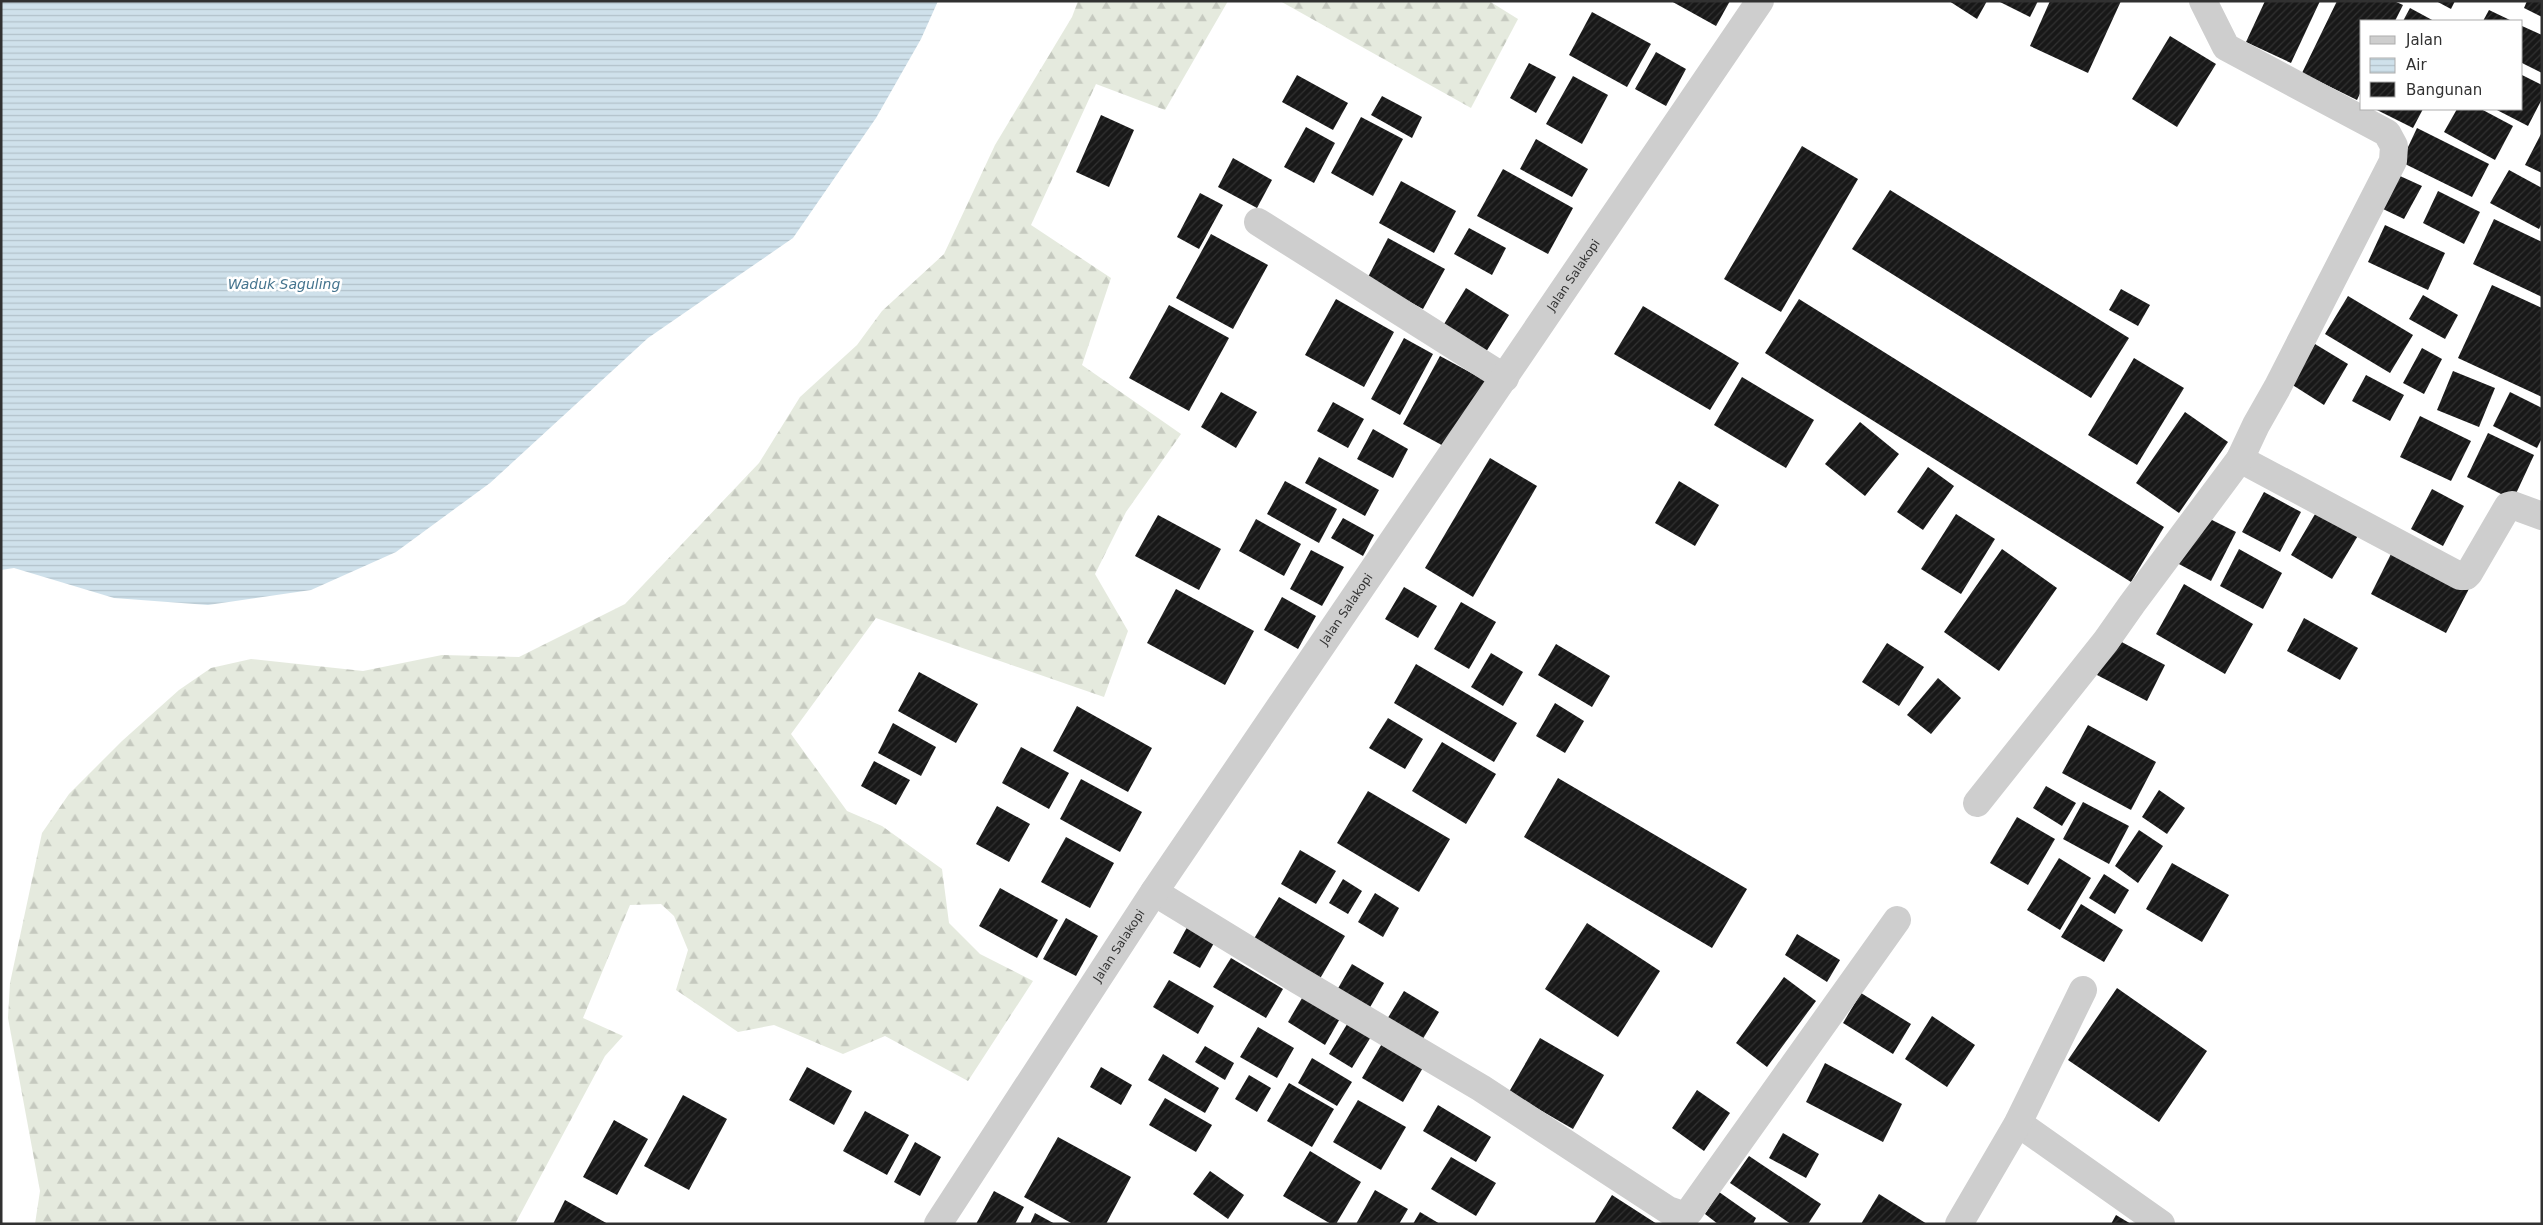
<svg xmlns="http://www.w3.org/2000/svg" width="2543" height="1225" font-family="'DejaVu Sans',sans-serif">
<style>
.forest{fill:url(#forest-firs)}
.water{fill:url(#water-rules)}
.building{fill:url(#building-hatch)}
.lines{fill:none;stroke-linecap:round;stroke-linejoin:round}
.minor{stroke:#cecece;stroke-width:28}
.tertiary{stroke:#cecece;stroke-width:28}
.labels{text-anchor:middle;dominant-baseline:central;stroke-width:5;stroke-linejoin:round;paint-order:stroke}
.street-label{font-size:12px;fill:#313131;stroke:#fff}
.water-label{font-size:14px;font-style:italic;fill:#45748e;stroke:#fff}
</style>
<defs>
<pattern id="forest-firs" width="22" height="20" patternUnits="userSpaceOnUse" patternTransform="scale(1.25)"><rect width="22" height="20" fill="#e5eade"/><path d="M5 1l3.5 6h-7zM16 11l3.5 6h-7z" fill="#c5c9bf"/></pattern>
<pattern id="water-rules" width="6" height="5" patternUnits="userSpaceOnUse" patternTransform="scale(1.25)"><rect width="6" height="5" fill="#cfe1eb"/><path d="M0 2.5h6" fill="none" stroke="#b2c2ca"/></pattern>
<pattern id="building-hatch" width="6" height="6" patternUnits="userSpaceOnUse" patternTransform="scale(1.25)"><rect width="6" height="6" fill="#181818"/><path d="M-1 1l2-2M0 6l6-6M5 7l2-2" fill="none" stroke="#313131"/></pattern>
</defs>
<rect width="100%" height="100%" fill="#fff"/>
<g class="forest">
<polygon points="1078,1 1228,1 1165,110 1096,84 1031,225 1111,278 1082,365 1181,434 1126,512 1095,574 1128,631 1104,697 876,618 791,734 847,811 882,826 942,869 949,923 980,954 1033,981 968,1081 885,1036 843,1054 774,1025 738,1032 676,990 688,950 674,916 661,904 630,905 583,1018 623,1036 605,1056 515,1224 35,1224 40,1191 8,1018 10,983 42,833 69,794 122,741 179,690 211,668 251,659 363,671 442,655 519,657 625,604 759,463 800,397 857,345 882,311 944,254 995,145 1072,17"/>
<polygon points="1280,1 1489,1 1518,19 1471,108"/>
</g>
<polygon class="water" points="1,1 938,1 921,39 876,118 793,238 648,338 490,483 396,552 311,590 208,605 114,598 14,568 1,570"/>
<g class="building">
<polygon points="1671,1 1730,1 1716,26"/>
<polygon points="1949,1 1987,1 1977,19"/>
<polygon points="1998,1 2038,1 2030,17"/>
<polygon points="2050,1 2121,1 2088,73 2030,46"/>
<polygon points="2265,1 2320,1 2291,63 2246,42"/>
<polygon points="2337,1 2394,1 2403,5 2395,21 2362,21 2362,89 2357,100 2302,73"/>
<polygon points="2436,1 2455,1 2451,9"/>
<polygon points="2527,1 2542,1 2542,17 2524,8"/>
<polygon points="2410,8 2434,21 2403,21"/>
<polygon points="2489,10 2512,21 2483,21"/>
<polygon points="1592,12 1651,44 1627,87 1569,55"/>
<polygon points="2522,26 2542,35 2542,73 2522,63"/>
<polygon points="2170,36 2216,64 2177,127 2132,99"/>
<polygon points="1656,52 1686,69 1666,106 1635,89"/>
<polygon points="1529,63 1556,77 1536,113 1510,98"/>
<polygon points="1297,75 1348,103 1333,130 1282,102"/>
<polygon points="2522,75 2542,85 2542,99 2528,126 2495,109 2522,109"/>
<polygon points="1573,76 1608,95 1582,144 1546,124"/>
<polygon points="1382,96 1422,117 1412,138 1371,115"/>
<polygon points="2375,109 2423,109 2413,128"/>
<polygon points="2457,109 2481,109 2513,126 2495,160 2444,132"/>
<polygon points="1101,115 1134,130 1109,187 1076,172"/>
<polygon points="1361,117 1403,139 1373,196 1331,173"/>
<polygon points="1306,127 1335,143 1314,183 1284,167"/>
<polygon points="2417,128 2489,164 2472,197 2401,162"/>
<polygon points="2542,132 2542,173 2525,165"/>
<polygon points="1536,139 1588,169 1572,197 1520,169"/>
<polygon points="1802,146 1858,179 1781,312 1724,279"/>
<polygon points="1233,158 1272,180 1257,208 1218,187"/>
<polygon points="1503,169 1573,208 1548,254 1477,216"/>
<polygon points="2509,170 2542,188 2542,223 2539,229 2490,203"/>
<polygon points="2400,176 2422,186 2404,219 2383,209"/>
<polygon points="1401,181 1456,211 1434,253 1379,223"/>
<polygon points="1890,190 2129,338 2091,398 1852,249"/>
<polygon points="2438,191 2480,212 2464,244 2423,223"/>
<polygon points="1200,193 1223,205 1199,249 1177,237"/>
<polygon points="2494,219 2542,242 2542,297 2473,264"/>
<polygon points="2385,225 2445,253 2428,290 2368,262"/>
<polygon points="1469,228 1506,248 1492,275 1454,254"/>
<polygon points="1211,234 1268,265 1233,329 1176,298"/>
<polygon points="1388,238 1445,269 1423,309 1367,279"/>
<polygon points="2492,285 2542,308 2542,397 2458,358"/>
<polygon points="1466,288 1509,315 1481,360 1438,334"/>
<polygon points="2121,289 2150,305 2138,326 2109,310"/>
<polygon points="2423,295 2458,315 2445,339 2409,319"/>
<polygon points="2348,296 2413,335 2390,373 2325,334"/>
<polygon points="1336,299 1394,332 1364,387 1305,355"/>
<polygon points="1799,299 2164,527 2131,582 1765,353"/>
<polygon points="1169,305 1229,338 1189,411 1129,378"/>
<polygon points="1643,306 1739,363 1710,410 1614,354"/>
<polygon points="1404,338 1433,354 1400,415 1371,399"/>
<polygon points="2315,344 2348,364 2324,405 2291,384"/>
<polygon points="2422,348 2442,359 2424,394 2403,383"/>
<polygon points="1440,356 1486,381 1449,449 1403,424"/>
<polygon points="2134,358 2184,388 2137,465 2088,435"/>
<polygon points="2453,371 2495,388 2479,427 2437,410"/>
<polygon points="2366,375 2404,395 2390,421 2352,401"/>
<polygon points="1742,377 1814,420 1786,468 1714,425"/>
<polygon points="1221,392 1257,412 1236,448 1201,427"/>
<polygon points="2510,392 2542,408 2542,438 2537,448 2493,426"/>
<polygon points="1333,402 1364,419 1348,448 1317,431"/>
<polygon points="2185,412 2228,442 2179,513 2136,483"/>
<polygon points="2420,416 2471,441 2451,481 2400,457"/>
<polygon points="1860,422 1899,454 1865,496 1825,464"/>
<polygon points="1373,429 1408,449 1393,478 1357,459"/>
<polygon points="2488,433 2534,455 2513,500 2467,477"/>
<polygon points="1319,457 1379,490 1365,516 1305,483"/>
<polygon points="1490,458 1537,486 1473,597 1425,568"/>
<polygon points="1928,467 1954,486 1923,530 1897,512"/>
<polygon points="1285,481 1337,509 1319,543 1267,514"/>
<polygon points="1679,481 1719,505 1695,546 1655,523"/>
<polygon points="2432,489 2464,506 2443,546 2411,529"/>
<polygon points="2264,492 2301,512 2280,552 2242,532"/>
<polygon points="2318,509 2359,534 2332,579 2291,555"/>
<polygon points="1956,514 1995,539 1961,594 1921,569"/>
<polygon points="1158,515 1221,549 1199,590 1135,556"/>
<polygon points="2202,515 2236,532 2211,581 2177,563"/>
<polygon points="1343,518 1374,535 1363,556 1331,538"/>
<polygon points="1256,519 1301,544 1284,576 1239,551"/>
<polygon points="2395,546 2471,585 2446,633 2371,594"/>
<polygon points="2002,549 2057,588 1999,671 1944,632"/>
<polygon points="2239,549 2282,573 2263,609 2220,586"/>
<polygon points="1311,550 1344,567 1322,606 1290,589"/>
<polygon points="2184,584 2253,624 2225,674 2156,634"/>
<polygon points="1404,587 1437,606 1418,638 1385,619"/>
<polygon points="1176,589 1254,631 1225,685 1147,643"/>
<polygon points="1282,597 1316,616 1298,649 1264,630"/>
<polygon points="1461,602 1496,622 1469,669 1434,649"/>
<polygon points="2304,618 2358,648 2340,680 2287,651"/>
<polygon points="2116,639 2165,665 2147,701 2097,675"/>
<polygon points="1887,643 1924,667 1899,706 1862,682"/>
<polygon points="1556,644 1610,676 1592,707 1538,675"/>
<polygon points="1491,653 1523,672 1503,706 1471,687"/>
<polygon points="1416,664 1517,723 1494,762 1394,703"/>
<polygon points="919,672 978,704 956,743 898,711"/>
<polygon points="1938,678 1961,698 1931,734 1907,715"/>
<polygon points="1555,703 1584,721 1565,753 1536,736"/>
<polygon points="1077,706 1152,748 1128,792 1053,751"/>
<polygon points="1388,718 1423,739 1405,769 1369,748"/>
<polygon points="893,723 936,747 921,776 878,753"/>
<polygon points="2088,725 2156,762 2131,810 2062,773"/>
<polygon points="1442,742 1496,774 1466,824 1412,791"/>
<polygon points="1021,747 1069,773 1049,809 1002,783"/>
<polygon points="874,761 910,780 896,805 861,786"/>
<polygon points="1558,778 1747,889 1712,948 1524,837"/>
<polygon points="1081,779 1142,812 1120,852 1060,819"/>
<polygon points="2046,786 2076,803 2062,826 2033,808"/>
<polygon points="2159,790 2185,808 2167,834 2142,817"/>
<polygon points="1368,791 1450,839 1419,892 1337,843"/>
<polygon points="2083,802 2129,826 2109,864 2063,839"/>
<polygon points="997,806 1030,824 1009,862 976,844"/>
<polygon points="2017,817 2055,839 2028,885 1990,863"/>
<polygon points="2139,830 2163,846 2138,883 2115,866"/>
<polygon points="1066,837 1114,863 1090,908 1041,882"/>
<polygon points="1300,850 1336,871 1316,904 1281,884"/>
<polygon points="2059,858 2091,878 2060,930 2027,910"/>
<polygon points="2172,863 2229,895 2202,942 2146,909"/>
<polygon points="2104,874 2129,890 2115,914 2089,898"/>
<polygon points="1343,879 1362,891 1348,914 1329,903"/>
<polygon points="1000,888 1058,920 1037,958 979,926"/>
<polygon points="1375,893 1399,908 1383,937 1358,922"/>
<polygon points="1279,897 1345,936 1318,982 1252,942"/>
<polygon points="2081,904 2123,930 2104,962 2061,937"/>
<polygon points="1066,918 1098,936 1076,976 1043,959"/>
<polygon points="1192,918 1219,934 1200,968 1173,953"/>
<polygon points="1587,923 1660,971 1618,1037 1545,989"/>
<polygon points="1797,934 1840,960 1827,982 1785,955"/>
<polygon points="1231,958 1283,989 1266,1018 1213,987"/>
<polygon points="1352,964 1384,983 1365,1016 1333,997"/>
<polygon points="1784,977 1816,1001 1767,1067 1736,1043"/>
<polygon points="1169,980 1214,1006 1198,1034 1153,1007"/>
<polygon points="2117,988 2207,1051 2159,1122 2068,1060"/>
<polygon points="1404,991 1439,1012 1421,1042 1386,1021"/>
<polygon points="1305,993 1342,1015 1325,1045 1288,1022"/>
<polygon points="1861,993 1911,1024 1893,1054 1843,1023"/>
<polygon points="1932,1016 1975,1045 1947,1087 1905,1059"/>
<polygon points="1349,1021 1372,1035 1352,1068 1329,1054"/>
<polygon points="1258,1027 1294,1048 1277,1078 1240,1057"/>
<polygon points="1387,1035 1428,1059 1403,1102 1362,1078"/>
<polygon points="1540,1038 1604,1075 1573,1129 1509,1092"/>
<polygon points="1205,1046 1234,1063 1225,1080 1195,1062"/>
<polygon points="1163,1054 1219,1088 1205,1113 1148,1080"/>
<polygon points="1312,1058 1352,1082 1337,1106 1298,1083"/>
<polygon points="1825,1063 1902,1104 1883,1142 1806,1102"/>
<polygon points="807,1067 852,1091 834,1125 789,1100"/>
<polygon points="1101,1067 1132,1085 1121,1105 1090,1087"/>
<polygon points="1249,1075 1271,1088 1257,1112 1235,1099"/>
<polygon points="1289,1083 1334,1109 1312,1147 1267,1121"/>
<polygon points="1697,1090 1730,1113 1704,1151 1672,1128"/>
<polygon points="683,1095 727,1119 689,1190 644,1166"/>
<polygon points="1165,1098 1212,1125 1196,1152 1149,1125"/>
<polygon points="1358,1100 1406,1127 1381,1170 1333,1142"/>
<polygon points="1438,1105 1491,1137 1476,1162 1423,1131"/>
<polygon points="865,1111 909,1135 887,1175 843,1151"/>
<polygon points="614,1120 648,1139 617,1195 583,1177"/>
<polygon points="1783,1133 1819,1154 1806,1178 1769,1158"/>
<polygon points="1058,1137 1131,1177 1106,1224 1073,1224 1024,1197"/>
<polygon points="915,1142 941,1157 920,1196 894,1182"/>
<polygon points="1310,1151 1361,1182 1336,1224 1331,1224 1283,1196"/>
<polygon points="1749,1156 1821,1204 1808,1224 1791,1224 1730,1183"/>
<polygon points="1451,1157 1496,1183 1476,1216 1431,1189"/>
<polygon points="1210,1171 1244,1195 1228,1219 1193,1194"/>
<polygon points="1375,1190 1408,1209 1399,1224 1356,1224"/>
<polygon points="994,1191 1024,1207 1015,1224 976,1224"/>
<polygon points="1719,1192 1756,1218 1753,1224 1718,1224 1705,1214"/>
<polygon points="1879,1194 1927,1224 1861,1224"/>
<polygon points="1612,1195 1657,1224 1594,1224"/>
<polygon points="565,1200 608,1224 553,1224"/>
<polygon points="1420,1212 1440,1224 1413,1224"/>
<polygon points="1035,1213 1055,1224 1030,1224"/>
<polygon points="2116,1215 2131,1224 2111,1224"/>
</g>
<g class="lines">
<g class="minor">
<polyline points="1258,222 1505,378"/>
<polyline points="2240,459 2460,576 2466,576 2469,573 2508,506 2512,505 2542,516"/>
<polyline points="1977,803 2106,641 2132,604 2240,459 2256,425 2277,388 2393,161 2394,146 2387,133 2226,47 2203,1"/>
<polyline points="1154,892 1298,980 1481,1088 1668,1210 1680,1214 1689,1212 1897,920"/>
<polyline points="2018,1123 2161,1224"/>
<polyline points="1959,1224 2018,1123 2083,990"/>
</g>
<path class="tertiary" id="s1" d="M938 1224 1154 892 1760 1"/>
</g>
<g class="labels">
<g class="street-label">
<text stroke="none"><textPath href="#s1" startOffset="1142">Jalan Salakopi</textPath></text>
<text stroke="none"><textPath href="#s1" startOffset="738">Jalan Salakopi</textPath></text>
<text stroke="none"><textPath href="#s1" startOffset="332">Jalan Salakopi</textPath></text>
</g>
<g class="water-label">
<text x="284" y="284">Waduk Saguling</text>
</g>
</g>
<rect width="2543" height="1225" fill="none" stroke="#313131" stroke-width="5"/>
<rect x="2360" y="20" width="162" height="90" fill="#ffffff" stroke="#adadad"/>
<rect x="2370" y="36" width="25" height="8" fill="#cecece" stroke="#adadad"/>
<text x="2406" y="45" font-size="15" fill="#313131">Jalan</text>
<rect x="2370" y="58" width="25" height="15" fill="url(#water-rules)" stroke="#adadad"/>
<text x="2406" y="70" font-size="15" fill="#313131">Air</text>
<rect x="2370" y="82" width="25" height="15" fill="url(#building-hatch)" stroke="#adadad"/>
<text x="2406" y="95" font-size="15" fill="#313131">Bangunan</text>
</svg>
